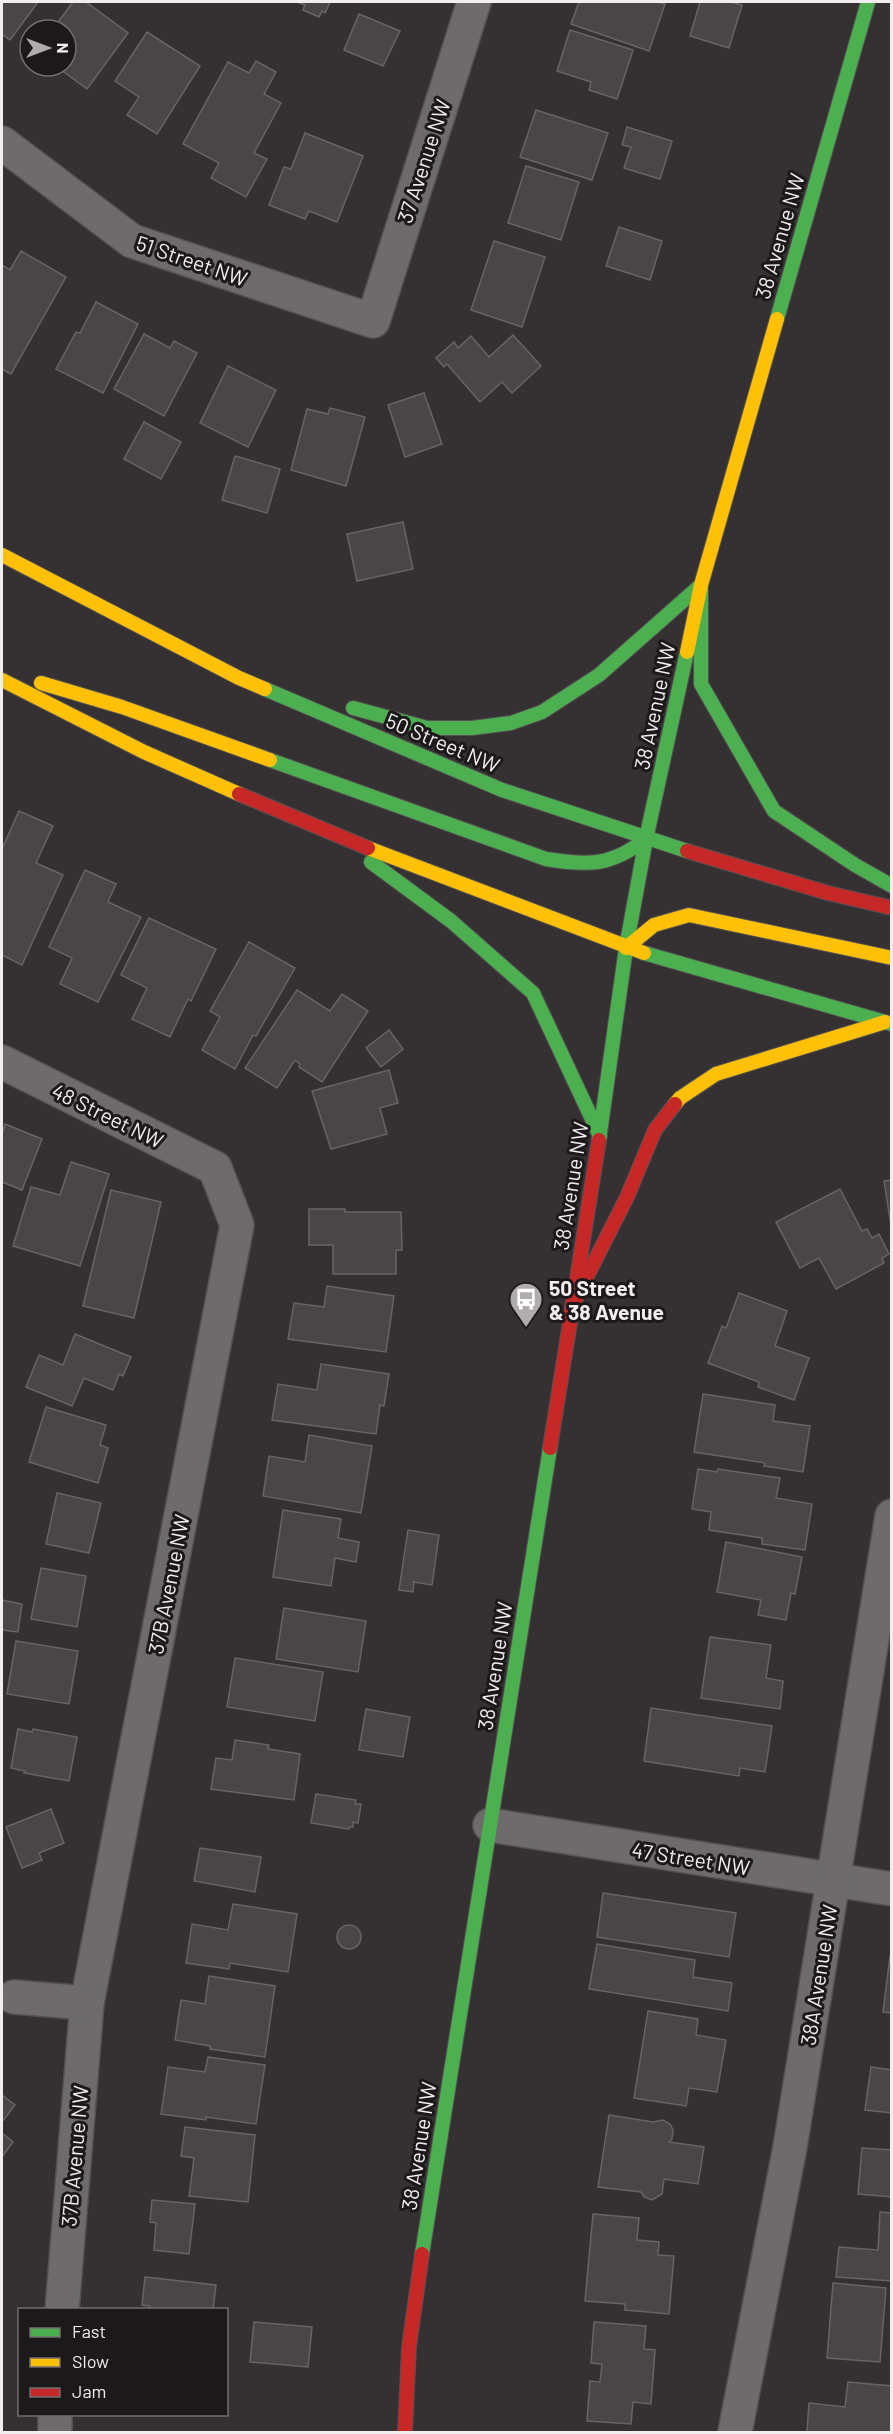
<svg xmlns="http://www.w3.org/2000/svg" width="893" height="2434" font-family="Barlow,sans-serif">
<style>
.building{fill:#4a4648;stroke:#666465;stroke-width:1.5}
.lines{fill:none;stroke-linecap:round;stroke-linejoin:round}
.street-casing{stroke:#545052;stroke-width:36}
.fast-casing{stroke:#545052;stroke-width:16}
.slow-casing{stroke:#545052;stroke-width:16}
.jam-casing{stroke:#545052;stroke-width:16}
.street{stroke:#6d6b6c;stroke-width:33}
.fast{stroke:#4caf50;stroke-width:14}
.slow{stroke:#ffc107;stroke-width:14}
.jam{stroke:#c62828;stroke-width:14}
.labels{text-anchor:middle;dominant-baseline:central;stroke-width:6;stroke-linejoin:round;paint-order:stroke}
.street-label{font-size:21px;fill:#f2eef0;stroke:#1c191a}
.poi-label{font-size:21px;font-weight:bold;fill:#f2eef0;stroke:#1c191a;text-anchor:start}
</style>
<rect width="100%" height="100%" fill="#353133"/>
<g class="building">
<polygon points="2,2 38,2 10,40 2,34"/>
<polygon points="73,2 86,2 128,33 87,89 56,66 66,66 66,30 52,30"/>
<polygon points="297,2 330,2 325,13 322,11 319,17 303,10 305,5"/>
<polygon points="579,2 656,2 665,4 649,51 571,24"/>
<polygon points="700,2 730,2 742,5 729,48 690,36"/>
<polygon points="359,14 400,31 383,66 344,50"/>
<polygon points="570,30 633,50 617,99 589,90 591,82 557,71"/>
<polygon points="147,32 200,66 157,134 127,115 139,97 115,81"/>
<polygon points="256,61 276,72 264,94 281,103 254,153 267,159 246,197 211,178 219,163 183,144 228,62 249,73"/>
<polygon points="536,110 608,133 592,180 520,157"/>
<polygon points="627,127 672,141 660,179 624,168 631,147 622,145"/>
<polygon points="305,133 363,156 337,222 309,211 305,219 269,205 284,167 291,169"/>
<polygon points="526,166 579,182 561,240 508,223"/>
<polygon points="619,227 662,241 650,280 606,266"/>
<polygon points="494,241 545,257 522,327 471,310"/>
<polygon points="21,251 66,277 11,374 2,369 2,265 10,270"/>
<polygon points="96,302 138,324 103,393 56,369 76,332 80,333"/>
<polygon points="144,334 170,348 174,341 197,353 164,416 114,389"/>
<polygon points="513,335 541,366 512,393 502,382 480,402 447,364 444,367 436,358 454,342 458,348 471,336 489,357"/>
<polygon points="228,366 276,390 248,447 200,423"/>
<polygon points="424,393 442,444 405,457 388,405"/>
<polygon points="330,408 365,417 346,486 291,470 307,409 328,414"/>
<polygon points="144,422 181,442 161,479 124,459"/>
<polygon points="235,456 280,469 267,513 222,500"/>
<polygon points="403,522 413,569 357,581 347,534"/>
<polygon points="19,811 53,826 36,863 63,875 22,965 2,955 2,849"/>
<polygon points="85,870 116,884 108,902 141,917 98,1002 60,984 72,958 49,947"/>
<polygon points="149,918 216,949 191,1001 188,999 170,1037 132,1019 147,988 121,975"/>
<polygon points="249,942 295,968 256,1036 253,1035 235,1069 202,1050 220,1017 210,1011"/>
<polygon points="297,990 330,1011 342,994 368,1011 322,1082 299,1067 300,1064 295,1060 277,1088 245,1068"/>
<polygon points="389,1030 403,1049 381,1067 366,1048"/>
<polygon points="389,1070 398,1103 380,1108 387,1134 331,1149 312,1091"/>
<polygon points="5,1124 42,1139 22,1190 2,1182 2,1134"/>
<polygon points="71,1162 109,1174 80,1266 13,1246 31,1187 60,1195"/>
<polygon points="892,1180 892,1232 884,1181"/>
<polygon points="840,1189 862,1231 867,1229 872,1238 879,1234 889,1254 882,1258 884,1263 836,1289 819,1258 800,1268 776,1222"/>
<polygon points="111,1190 161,1202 134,1318 83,1306"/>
<polygon points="309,1209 345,1209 345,1212 401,1212 402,1250 396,1250 396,1274 333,1274 333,1245 309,1245"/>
<polygon points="327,1286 394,1296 386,1352 288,1339 294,1303 324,1307"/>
<polygon points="739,1293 787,1311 775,1346 809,1358 794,1400 758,1387 759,1382 708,1363 722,1326 726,1328"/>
<polygon points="75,1334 131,1357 123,1376 119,1374 113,1390 84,1378 72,1406 26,1387 39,1355 63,1365"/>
<polygon points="321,1364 389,1374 384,1406 380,1405 376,1434 272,1420 278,1384 317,1390"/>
<polygon points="703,1394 775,1405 773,1421 810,1426 803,1472 764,1466 765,1463 694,1452"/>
<polygon points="46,1407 106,1425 100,1445 108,1448 98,1483 29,1462"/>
<polygon points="309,1435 372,1446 361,1513 263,1496 269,1456 305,1462"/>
<polygon points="698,1469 717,1472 718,1469 780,1478 776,1498 812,1504 805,1550 762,1544 762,1538 709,1530 711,1512 692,1509"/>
<polygon points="57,1493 101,1503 89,1553 46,1544"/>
<polygon points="283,1510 341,1519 338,1538 359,1542 356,1562 335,1558 331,1586 273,1577"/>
<polygon points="408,1530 439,1535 432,1585 414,1582 413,1592 399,1590"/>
<polygon points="726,1542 802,1557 795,1594 791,1593 786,1620 758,1615 761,1600 717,1592"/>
<polygon points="41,1568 86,1576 77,1627 31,1619"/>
<polygon points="2,1600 22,1604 18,1632 2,1630"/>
<polygon points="284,1608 366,1621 358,1672 276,1659"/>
<polygon points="710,1637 771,1645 766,1678 783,1681 780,1709 701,1698"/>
<polygon points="16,1641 78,1651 69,1704 7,1694"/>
<polygon points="235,1658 323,1672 315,1721 227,1707"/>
<polygon points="651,1708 772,1726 765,1772 740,1768 739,1776 644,1761"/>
<polygon points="366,1709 410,1717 403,1757 359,1750"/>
<polygon points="18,1729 32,1732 33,1729 77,1737 69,1781 24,1773 25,1771 11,1768"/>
<polygon points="235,1740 269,1745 268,1749 300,1754 294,1800 211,1789 216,1758 232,1760"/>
<polygon points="316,1794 356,1800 355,1804 361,1804 358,1823 353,1822 353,1827 349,1827 349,1829 311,1823"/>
<polygon points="51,1809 64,1843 39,1853 42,1860 22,1868 6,1827"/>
<polygon points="200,1848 261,1857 255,1892 194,1881"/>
<polygon points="603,1893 736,1913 729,1957 597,1937"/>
<polygon points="233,1904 297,1914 288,1972 230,1963 229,1969 186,1963 192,1924 228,1930"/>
<circle cx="349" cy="1937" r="12"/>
<polygon points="597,1944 695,1960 693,1977 732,1983 728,2011 589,1989"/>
<polygon points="890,1956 892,1957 892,2013 883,2012"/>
<polygon points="209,1976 275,1986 265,2057 210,2049 210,2046 175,2040 181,2000 205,2004"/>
<polygon points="648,2011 698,2019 696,2035 726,2040 717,2092 689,2088 686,2106 634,2098"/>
<polygon points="208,2057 265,2065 256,2124 206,2117 206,2120 161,2114 168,2067 205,2072"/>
<polygon points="871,2067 892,2070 892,2113 865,2110"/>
<polygon points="2,2095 15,2105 2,2122"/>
<polygon points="609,2115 653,2122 663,2120 670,2124 673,2130 672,2139 669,2142 704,2147 698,2184 664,2179 662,2194 652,2200 644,2197 641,2192 598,2187"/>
<polygon points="185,2127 255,2135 248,2202 189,2196 194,2158 181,2156"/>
<polygon points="2,2133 13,2142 2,2157"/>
<polygon points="862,2148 892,2150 892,2197 858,2194"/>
<polygon points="152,2200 195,2204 189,2254 154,2250 156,2223 150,2222"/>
<polygon points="880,2212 892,2213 892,2281 836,2277 839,2247 878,2250"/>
<polygon points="593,2214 639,2218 637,2240 659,2242 658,2255 674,2256 669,2314 625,2310 625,2304 585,2301"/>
<polygon points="145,2277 216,2285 213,2310 150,2310 150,2306 142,2305"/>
<polygon points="833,2283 886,2288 880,2362 827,2358"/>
<polygon points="254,2322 312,2327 308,2367 250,2362"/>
<polygon points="594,2322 646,2326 644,2349 655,2350 651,2404 633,2402 631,2424 587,2421 590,2381 600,2382 602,2364 591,2363"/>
<polygon points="848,2382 892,2386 892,2432 807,2432 809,2403 845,2407"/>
</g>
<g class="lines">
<defs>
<g id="street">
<polyline points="2,143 132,241 373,321 474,2"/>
<polyline points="2,1062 215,1168 237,1225 87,2003 62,2310"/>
<polyline points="490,1825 892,1889"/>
<polyline points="14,1997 87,2003"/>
<polyline points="55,2432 55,2414"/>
<polyline points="735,2432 790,2147 892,1516"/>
</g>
<g id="fast">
<polyline points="777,319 868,2"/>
<polyline points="701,585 701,684 774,811 855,865 892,886"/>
<polyline points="265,689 502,790 687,851"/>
<polyline points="353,708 427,728 472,728 511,723 542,712 599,675 701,585"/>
<path d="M270 760 546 859C589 866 611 866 646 839"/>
<polyline points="371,862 451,921 533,993 600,1136"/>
<polyline points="644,953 892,1024"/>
<polyline points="599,1140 626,948 646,839 687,652"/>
<polyline points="422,2254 550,1448"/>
</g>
<g id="slow">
<polyline points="2,555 239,678 265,689"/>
<polyline points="687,652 701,585 777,319"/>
<polyline points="2,680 144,752 239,794"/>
<polyline points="41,683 122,707 270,760"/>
<polyline points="368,848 644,953"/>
<polyline points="626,948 654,925 689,915 892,958"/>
<polyline points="675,1104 680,1098 716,1074 885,1022"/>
</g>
<g id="jam">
<polyline points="239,794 368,848"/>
<polyline points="687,851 828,893 892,908"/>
<polyline points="572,1306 627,1197 655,1130 675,1104"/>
<polyline points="550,1448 599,1140"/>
<polyline points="405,2432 409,2347 422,2254"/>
</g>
</defs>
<use href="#street" class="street-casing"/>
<use href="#fast" class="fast-casing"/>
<use href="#slow" class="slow-casing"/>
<use href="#jam" class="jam-casing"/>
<use href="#street" class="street"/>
<use href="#fast" class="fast"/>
<use href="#slow" class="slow"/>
<use href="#jam" class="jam"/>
</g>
<defs>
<symbol id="bus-pin" viewBox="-11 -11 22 30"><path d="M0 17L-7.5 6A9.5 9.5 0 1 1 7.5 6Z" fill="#b0acae" stroke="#1c191a"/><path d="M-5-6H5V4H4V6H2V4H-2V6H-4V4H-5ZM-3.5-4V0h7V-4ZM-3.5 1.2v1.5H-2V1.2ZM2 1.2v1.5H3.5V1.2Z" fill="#fff"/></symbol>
</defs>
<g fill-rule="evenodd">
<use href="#bus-pin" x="507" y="1280" width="38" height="52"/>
</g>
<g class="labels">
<g class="street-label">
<text transform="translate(423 161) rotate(-72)">37 Avenue NW</text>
<text transform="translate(779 236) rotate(-74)">38 Avenue NW</text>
<text transform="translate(192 260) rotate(19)">51 Street NW</text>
<text transform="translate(654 706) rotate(-78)">38 Avenue NW</text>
<text transform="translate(443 742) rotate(23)">50 Street NW</text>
<text transform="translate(108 1115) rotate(26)">48 Street NW</text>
<text transform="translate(570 1186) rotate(-81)">38 Avenue NW</text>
<text transform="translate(168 1584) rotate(-79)">37B Avenue NW</text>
<text transform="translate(494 1666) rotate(-81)">38 Avenue NW</text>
<text transform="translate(691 1858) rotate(9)">47 Street NW</text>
<text transform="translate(818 1975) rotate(-81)">38A Avenue NW</text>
<text transform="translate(418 2146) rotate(-81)">38 Avenue NW</text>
<text transform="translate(74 2156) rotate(-85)">37B Avenue NW</text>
</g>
<g class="poi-label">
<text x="549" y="1287">50 Street<tspan x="549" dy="24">&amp; 38 Avenue</tspan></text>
</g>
</g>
<rect width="893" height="2434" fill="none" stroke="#f2eef0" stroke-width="6"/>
<rect x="18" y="2308" width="210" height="108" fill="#1c191a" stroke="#726e70" stroke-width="1.5"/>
<rect x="30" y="2328" width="30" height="9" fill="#4caf50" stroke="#726e70" stroke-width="1.5"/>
<text x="72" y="2338" font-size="18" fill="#f2eef0">Fast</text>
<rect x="30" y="2358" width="30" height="9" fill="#ffc107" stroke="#726e70" stroke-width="1.5"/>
<text x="72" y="2368" font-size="18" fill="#f2eef0">Slow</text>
<rect x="30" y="2388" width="30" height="9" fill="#c62828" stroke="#726e70" stroke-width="1.5"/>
<text x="72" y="2398" font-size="18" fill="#f2eef0">Jam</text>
<g transform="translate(48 48) rotate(90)"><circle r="28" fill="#1c191a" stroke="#726e70" stroke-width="1.5"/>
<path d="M0-4.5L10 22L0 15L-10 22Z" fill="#b0acae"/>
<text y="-9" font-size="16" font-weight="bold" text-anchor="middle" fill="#f2eef0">N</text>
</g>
</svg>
